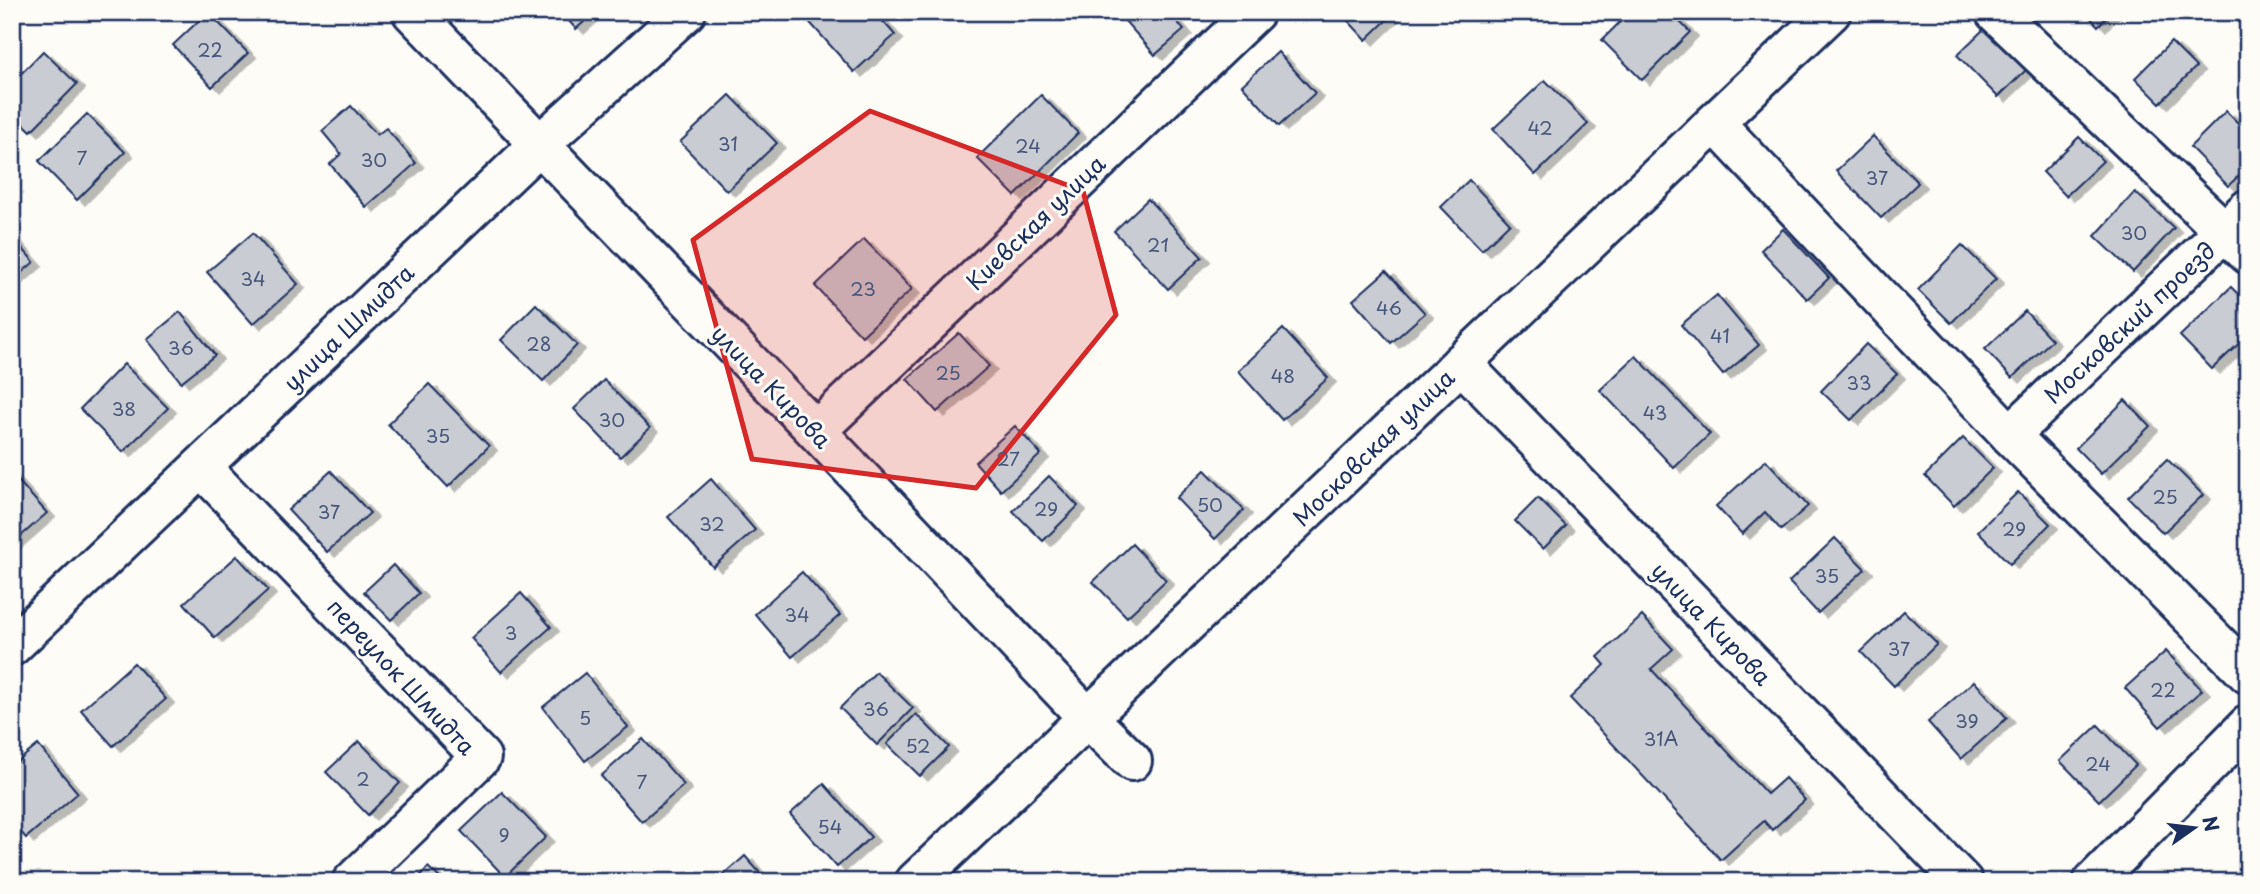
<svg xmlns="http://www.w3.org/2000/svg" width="2260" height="894" font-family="'Playpen Sans',sans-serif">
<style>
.building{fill:#c9ccd3;stroke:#1b2f5e;stroke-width:2;filter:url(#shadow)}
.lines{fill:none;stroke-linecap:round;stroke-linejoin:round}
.minor-casing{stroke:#1b2f5e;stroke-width:44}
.minor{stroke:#fdfcf7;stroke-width:38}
.marked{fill:#d62828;fill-opacity:0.2;stroke:#d62828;stroke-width:5;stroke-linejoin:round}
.labels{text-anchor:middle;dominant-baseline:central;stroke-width:6;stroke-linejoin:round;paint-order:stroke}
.number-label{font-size:19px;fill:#46567b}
.street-label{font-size:23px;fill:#1b2f5e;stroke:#fdfcf7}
</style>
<defs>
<filter id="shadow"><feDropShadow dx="8" dy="4.5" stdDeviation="0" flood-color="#0004"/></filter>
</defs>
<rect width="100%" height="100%" fill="#fdfcf7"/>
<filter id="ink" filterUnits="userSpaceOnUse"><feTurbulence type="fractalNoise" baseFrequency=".0143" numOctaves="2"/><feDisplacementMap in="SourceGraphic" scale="14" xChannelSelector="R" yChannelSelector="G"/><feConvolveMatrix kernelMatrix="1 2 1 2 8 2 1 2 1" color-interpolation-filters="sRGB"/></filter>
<g filter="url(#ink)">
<g class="building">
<polygon points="208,12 248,53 212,87 173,45"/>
<polygon points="561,12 595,12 576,29"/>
<polygon points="810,12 875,12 895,35 854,72 805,17"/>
<polygon points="1117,12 1169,12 1184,30 1155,55"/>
<polygon points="1340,12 1395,12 1366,40"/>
<polygon points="1630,12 1670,12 1690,32 1642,80 1602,40"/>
<polygon points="2085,12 2112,12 2098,26"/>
<polygon points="1985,28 2026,70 1998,97 1957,55"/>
<polygon points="2171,42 2196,67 2160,103 2135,78"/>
<polygon points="43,51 77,84 31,131 12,113 12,83"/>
<polygon points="1278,52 1315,93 1279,126 1242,85"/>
<polygon points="1545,80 1588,124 1535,175 1493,129"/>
<polygon points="730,95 777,143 727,191 680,142"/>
<polygon points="1041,95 1078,133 1015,196 977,158"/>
<polygon points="351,106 377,135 386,128 416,163 366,207 330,164 341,154 322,131"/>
<polygon points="2226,111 2248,133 2248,167 2228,186 2190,147"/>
<polygon points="87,114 125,152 77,200 39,161"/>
<polygon points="1873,136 1918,183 1881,218 1836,171"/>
<polygon points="2079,137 2103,161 2066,196 2043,172"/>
<polygon points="1469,180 1510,223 1482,250 1441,207"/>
<polygon points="2135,192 2174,228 2133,272 2095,236"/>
<polygon points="1148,199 1202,257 1168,289 1114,231"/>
<polygon points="1783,229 1829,278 1807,299 1761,250"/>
<polygon points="253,233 298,284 253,324 207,272"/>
<polygon points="12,236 34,262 12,281"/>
<polygon points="864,239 912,289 862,336 815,286"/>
<polygon points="1962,245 1996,279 1951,323 1918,290"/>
<polygon points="1386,271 1425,313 1391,343 1353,300"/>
<polygon points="2231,287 2248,304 2248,335 2212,369 2180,336"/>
<polygon points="1717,295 1759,345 1723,375 1681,325"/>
<polygon points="536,304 577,345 543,381 501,340"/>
<polygon points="2025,311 2052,340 2012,378 1985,349"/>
<polygon points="180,312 215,355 181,382 147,339"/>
<polygon points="1283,329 1328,378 1282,420 1238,371"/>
<polygon points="959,333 989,366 937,412 907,379"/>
<polygon points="1866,344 1897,374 1851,420 1821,391"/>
<polygon points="1636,356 1710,434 1674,468 1600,390"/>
<polygon points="124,364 168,408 123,452 80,409"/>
<polygon points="604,380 650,428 620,457 574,409"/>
<polygon points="429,384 489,446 448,487 388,424"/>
<polygon points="2125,400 2150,426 2101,474 2076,448"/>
<polygon points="1015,426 1041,454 1001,491 975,462"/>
<polygon points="1963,438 1993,468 1954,506 1925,476"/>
<polygon points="2167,459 2203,495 2163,533 2128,497"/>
<polygon points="1766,460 1808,506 1781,530 1765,512 1742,534 1716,506"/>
<polygon points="1205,470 1244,510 1215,539 1176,498"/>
<polygon points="331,471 370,513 327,552 288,510"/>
<polygon points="12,474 47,513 12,544"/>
<polygon points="1049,476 1078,506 1043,541 1013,511"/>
<polygon points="711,479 755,530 713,567 668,517"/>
<polygon points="2018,492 2050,524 2010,564 1978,531"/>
<polygon points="1538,498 1566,526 1543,549 1515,521"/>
<polygon points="1835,538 1865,569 1818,613 1789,582"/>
<polygon points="1132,544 1166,580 1127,617 1093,582"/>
<polygon points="237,556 268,590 215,638 184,603"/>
<polygon points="393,565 419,593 391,620 364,592"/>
<polygon points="802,572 840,615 792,657 755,614"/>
<polygon points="521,593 551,627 501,672 471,638"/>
<polygon points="1904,611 1937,644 1894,686 1861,652"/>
<polygon points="1642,616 1673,649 1651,669 1767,794 1785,778 1805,800 1772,830 1764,821 1721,860 1570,698 1605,665 1598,657"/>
<polygon points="2166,651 2202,690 2160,727 2125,688"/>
<polygon points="134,663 166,699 113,746 81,710"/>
<polygon points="876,672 913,708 877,745 840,708"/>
<polygon points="585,673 628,727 585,761 543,707"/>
<polygon points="1974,681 2007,718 1961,759 1928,722"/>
<polygon points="916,714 949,747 920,776 887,744"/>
<polygon points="2098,725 2136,765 2099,801 2060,761"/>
<polygon points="643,739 684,785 642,822 601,776"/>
<polygon points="359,741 400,783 368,815 326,772"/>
<polygon points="38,745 78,793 26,838 12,822 12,766"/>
<polygon points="824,784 871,837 837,867 790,814"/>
<polygon points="502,792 546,837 505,877 461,831"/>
<polygon points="745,856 768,882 716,882"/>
<polygon points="428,867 444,882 415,882"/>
</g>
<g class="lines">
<defs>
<g id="minor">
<polyline points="412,12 816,431 1089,719 1132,761"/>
<polyline points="1995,12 2248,254"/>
<polyline points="1715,123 2010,435 2248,674"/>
<polyline points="1461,363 1963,882"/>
<polyline points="816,431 1255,12"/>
<polyline points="2010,435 2248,209"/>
<polyline points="201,467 481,757 352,882"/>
<polyline points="12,646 539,145 686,12"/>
<polyline points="915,882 1831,12"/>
<polyline points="2093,882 2248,725"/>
</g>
</defs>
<use href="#minor" class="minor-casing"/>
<use href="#minor" class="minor"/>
</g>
</g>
<path class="marked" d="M870 111 1083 191 1116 315 976 488 752 459 693 240Z"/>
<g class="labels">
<g class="number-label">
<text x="210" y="49">22</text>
<text x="1540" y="127">42</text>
<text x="728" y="143">31</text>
<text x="1028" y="145">24</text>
<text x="82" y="157">7</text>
<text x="374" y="159">30</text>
<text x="1877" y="177">37</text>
<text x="2134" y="232">30</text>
<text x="1158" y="244">21</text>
<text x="253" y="278">34</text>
<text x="863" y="288">23</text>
<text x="1389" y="307">46</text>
<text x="1720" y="335">41</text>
<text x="539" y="343">28</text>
<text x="181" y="347">36</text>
<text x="948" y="372">25</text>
<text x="1283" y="375">48</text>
<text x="1859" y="382">33</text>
<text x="124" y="408">38</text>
<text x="1655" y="412">43</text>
<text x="612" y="419">30</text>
<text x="438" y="435">35</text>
<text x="1008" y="458">27</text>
<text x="2165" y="496">25</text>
<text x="1210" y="504">50</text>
<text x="1046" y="508">29</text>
<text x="329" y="511">37</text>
<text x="712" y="523">32</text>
<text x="2014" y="528">29</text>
<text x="1827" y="575">35</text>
<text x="797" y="614">34</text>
<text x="511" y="632">3</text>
<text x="1899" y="648">37</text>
<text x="2163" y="689">22</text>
<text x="876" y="708">36</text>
<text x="585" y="717">5</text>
<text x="1967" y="720">39</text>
<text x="1661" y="738">31А</text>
<text x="918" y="745">52</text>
<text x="2098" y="763">24</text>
<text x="363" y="778">2</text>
<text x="642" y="781">7</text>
<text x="830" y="826">54</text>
<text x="504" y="834">9</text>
</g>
<g class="street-label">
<text transform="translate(1035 222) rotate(-44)">Киевская улица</text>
<text transform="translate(2129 322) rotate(-43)">Московский проезд</text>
<text transform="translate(348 327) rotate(-44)">улица Шмидта</text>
<text transform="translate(772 386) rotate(46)">улица Кирова</text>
<text transform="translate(1373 447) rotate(-44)">Московская улица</text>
<text transform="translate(1712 623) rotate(46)">улица Кирова</text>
<text transform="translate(402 676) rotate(47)">переулок Шмидта</text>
</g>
</g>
<rect width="2260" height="894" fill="none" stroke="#fdfcf7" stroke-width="42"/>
<rect x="21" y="21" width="2218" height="852" fill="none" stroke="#1b2f5e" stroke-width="2.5" filter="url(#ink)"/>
<g transform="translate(2194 828) rotate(76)" stroke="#fdfcf7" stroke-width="5" paint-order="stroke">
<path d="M0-5L12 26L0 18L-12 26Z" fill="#1b2f5e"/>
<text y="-10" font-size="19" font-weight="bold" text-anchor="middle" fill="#1b2f5e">N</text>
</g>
</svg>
